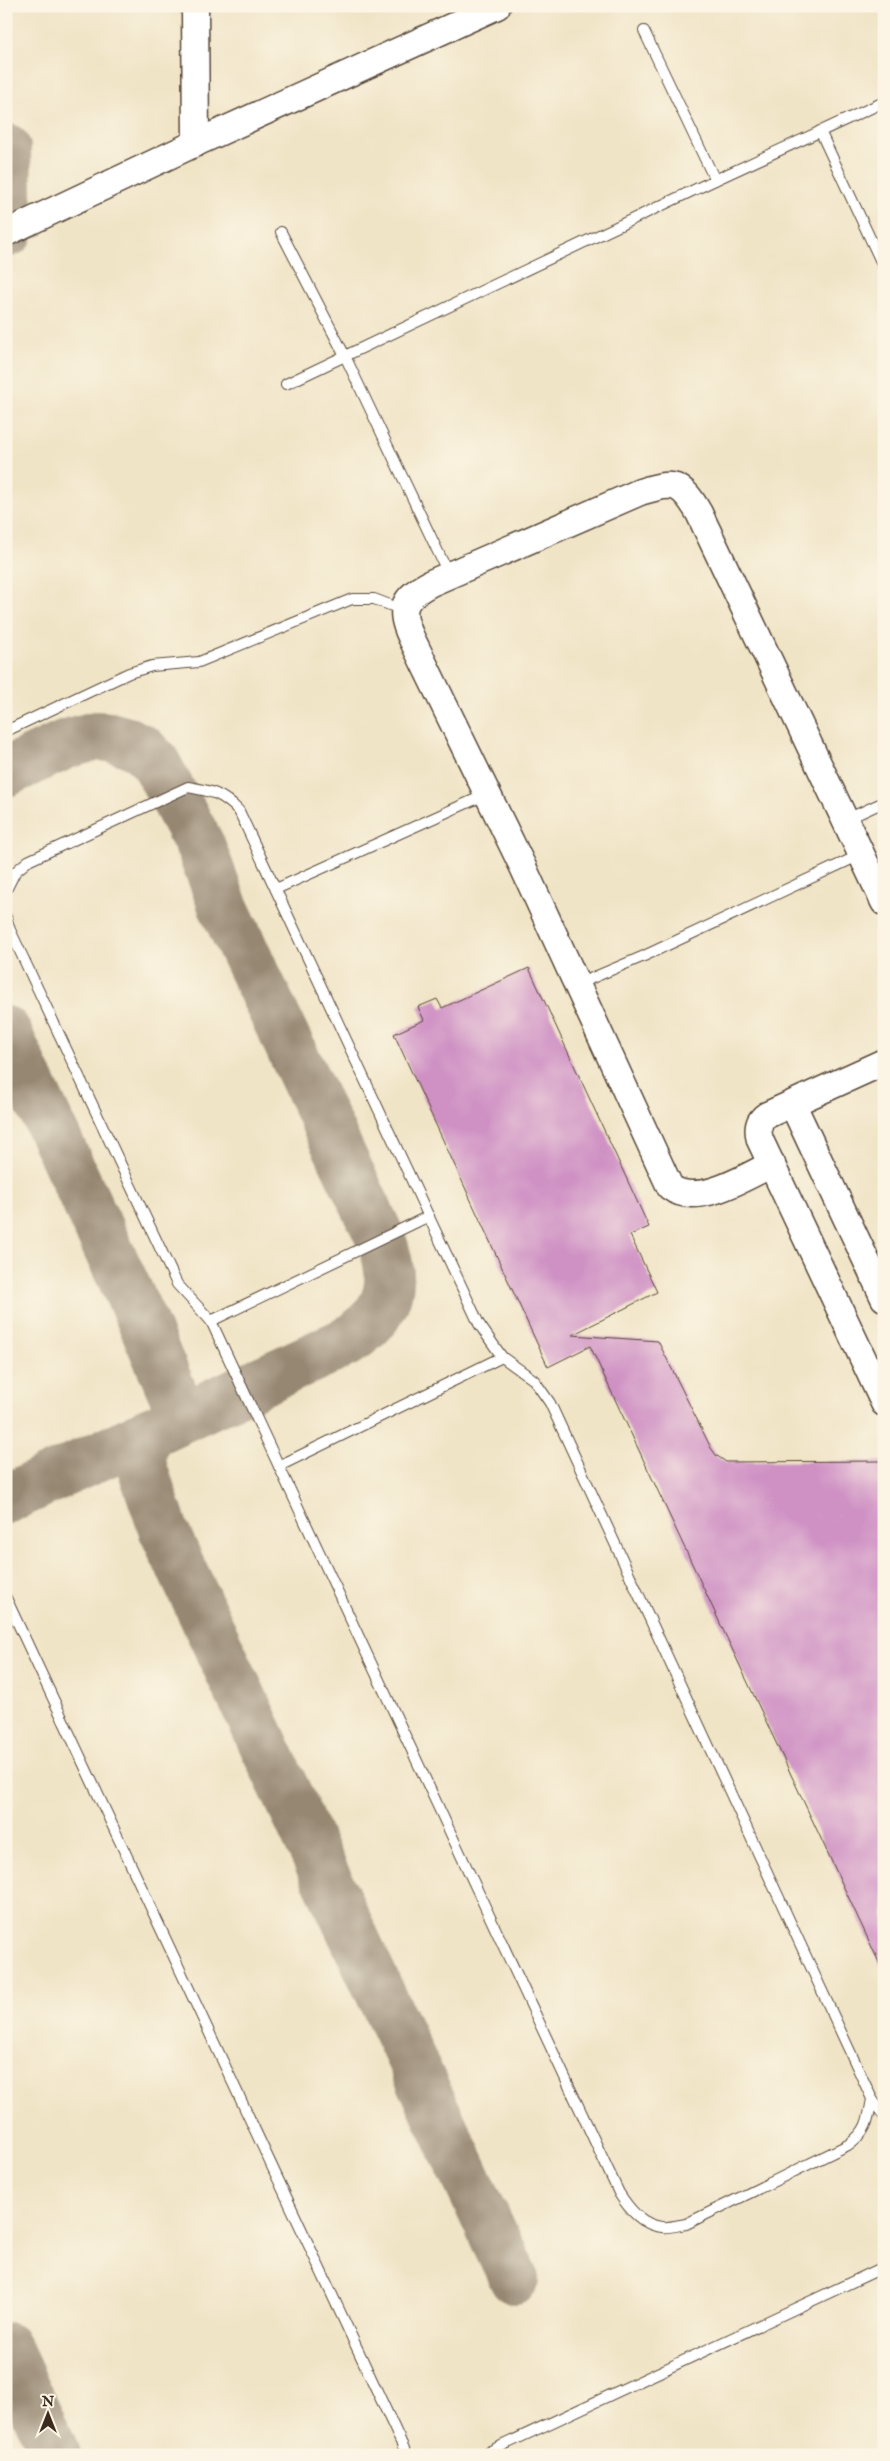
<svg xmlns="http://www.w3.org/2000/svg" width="890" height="2461" font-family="'IM FELL English',serif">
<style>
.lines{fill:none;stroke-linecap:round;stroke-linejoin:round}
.taxiway{stroke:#968772;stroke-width:50}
.building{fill:#cf91c4}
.service-casing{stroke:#564637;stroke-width:12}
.tertiary-casing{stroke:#564637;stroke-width:29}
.service{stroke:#fff;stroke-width:10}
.tertiary{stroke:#fff;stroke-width:26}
</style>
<rect width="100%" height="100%" fill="#fcf5e5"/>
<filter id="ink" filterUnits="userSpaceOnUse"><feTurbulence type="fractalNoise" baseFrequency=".02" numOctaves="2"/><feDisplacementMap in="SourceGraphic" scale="10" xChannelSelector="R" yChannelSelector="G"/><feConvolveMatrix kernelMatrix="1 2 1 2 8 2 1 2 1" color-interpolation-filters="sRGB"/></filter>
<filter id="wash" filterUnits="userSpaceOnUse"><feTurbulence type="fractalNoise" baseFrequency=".0096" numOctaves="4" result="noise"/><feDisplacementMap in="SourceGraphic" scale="20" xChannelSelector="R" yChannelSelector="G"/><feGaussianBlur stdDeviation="1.12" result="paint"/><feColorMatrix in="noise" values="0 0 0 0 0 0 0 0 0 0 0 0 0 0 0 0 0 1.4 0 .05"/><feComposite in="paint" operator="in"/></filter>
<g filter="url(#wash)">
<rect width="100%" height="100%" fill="#f0e4c6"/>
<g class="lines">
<g class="taxiway">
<polyline points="6,148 8,232 6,233"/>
<path d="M6 772 66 744 95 736 110 737 128 742 142 749 155 762 201 847 223 906 381 1239C399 1285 388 1316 346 1342L6 1499"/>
<polyline points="6,1031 142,1321 183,1417"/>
<polyline points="147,1433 141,1453 142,1467 164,1531 514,2279"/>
<polyline points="6,2347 56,2455"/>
</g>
</g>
<g id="blocks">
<polygon class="building" points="529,968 649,1227 630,1235 657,1292 572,1335 658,1341 711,1448 716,1455 726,1462 884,1461 884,1973 590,1346 548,1367 394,1034 424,1020 418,1007 437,999 442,1008"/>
</g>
</g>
<g filter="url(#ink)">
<use href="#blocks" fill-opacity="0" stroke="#564637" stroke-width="1"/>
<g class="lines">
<defs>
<g id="service">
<polyline points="644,31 715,180"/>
<polyline points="820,131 884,268"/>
<polyline points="281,232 345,356 449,575"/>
<polyline points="286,384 715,180 884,102"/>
<polyline points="6,731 129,673 152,666 199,662 352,599 374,599 403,610"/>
<polyline points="845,820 884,802"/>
<polyline points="276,889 487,794"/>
<path d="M6 890 15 872 28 861 188 787C211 791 222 793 239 811L479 1324 502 1357 534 1380 550 1403 872 2099C868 2122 867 2131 848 2145L686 2224C679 2225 669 2228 662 2227 642 2225 629 2209 619 2193L211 1321 177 1284 10 930 6 917"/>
<polyline points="578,984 644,956 860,855"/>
<polyline points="211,1321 429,1216"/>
<polyline points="279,1466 502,1357"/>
<polyline points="6,1598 407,2455"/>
<polyline points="872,2099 884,2116"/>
<polyline points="482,2455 884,2267"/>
</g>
<g id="tertiary">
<polyline points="195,6 196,143"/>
<polyline points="8,232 196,143 497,6"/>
<path d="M884 1062 767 1115C758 1121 757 1129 760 1140L884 1403"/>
<polyline points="793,1105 884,1298"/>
<path d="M772 1164C745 1177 697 1208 670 1187L523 867 411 637C398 608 403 598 431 583L640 492C674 481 681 482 699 513L884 902"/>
</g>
</defs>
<use href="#service" class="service-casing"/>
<use href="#tertiary" class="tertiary-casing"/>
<use href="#service" class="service"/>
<use href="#tertiary" class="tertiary"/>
</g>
</g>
<rect width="890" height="2461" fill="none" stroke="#fcf5e5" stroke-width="25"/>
<g transform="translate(48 2414)" stroke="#fcf5e5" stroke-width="4" paint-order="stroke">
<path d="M0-4L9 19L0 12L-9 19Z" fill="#3b2a1e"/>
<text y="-8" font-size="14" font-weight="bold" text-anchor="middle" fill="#3b2a1e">N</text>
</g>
</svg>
